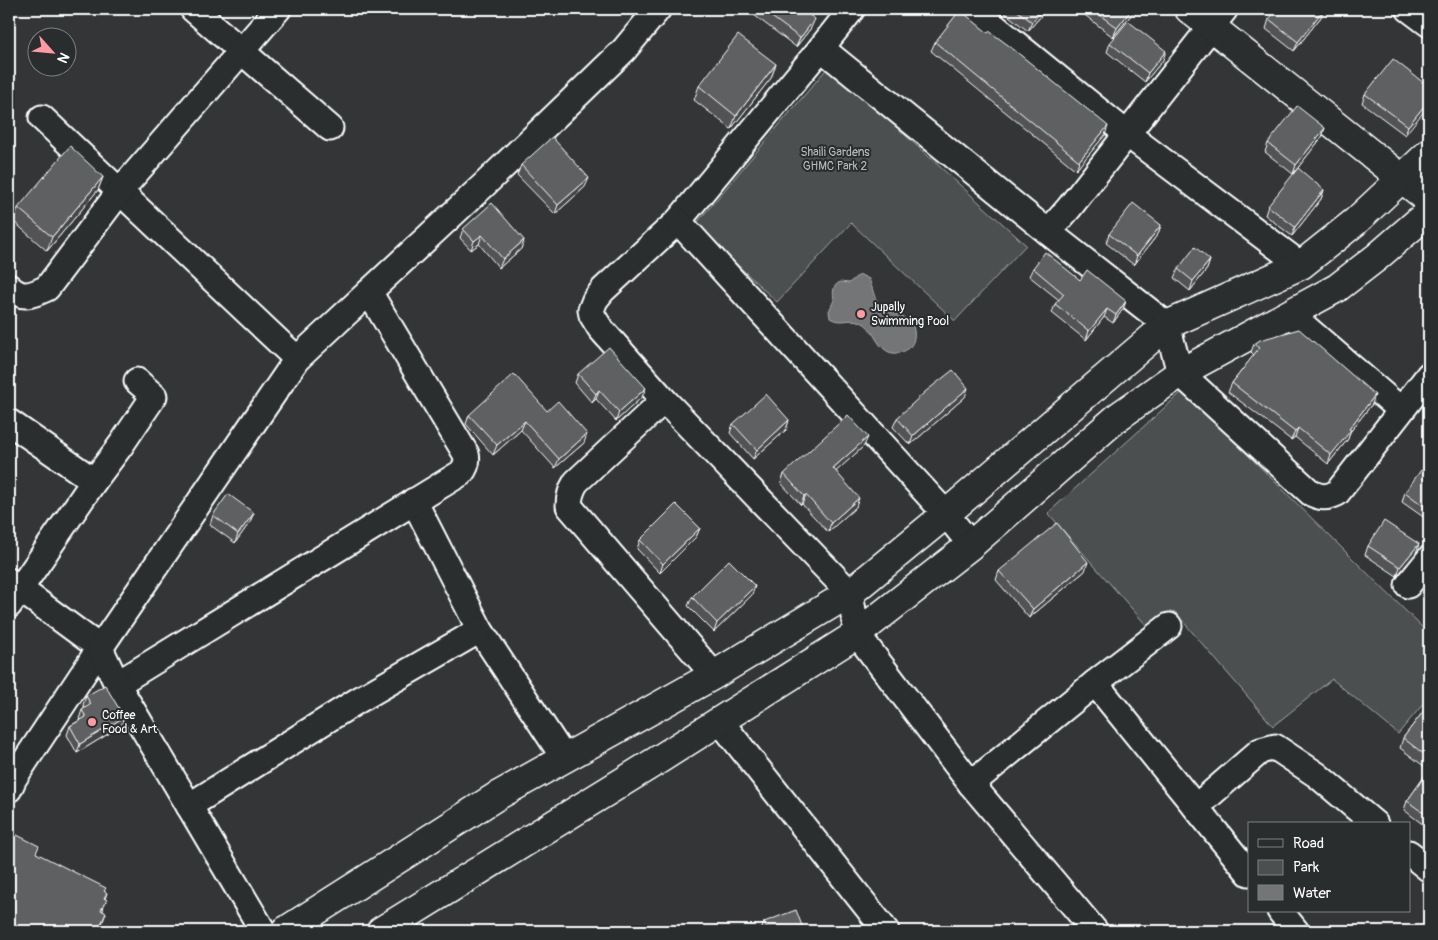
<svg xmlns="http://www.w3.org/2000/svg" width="1438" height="940" font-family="Pangolin,sans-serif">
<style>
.green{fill:#4c4f50;stroke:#a6a7a8}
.water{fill:#737576;stroke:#abacad}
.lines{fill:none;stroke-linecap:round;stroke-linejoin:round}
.street-casing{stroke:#fff;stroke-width:29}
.secondary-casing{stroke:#fff;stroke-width:31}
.street{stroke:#2a2d2e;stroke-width:25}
.secondary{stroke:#2a2d2e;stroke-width:28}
.wall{fill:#525354;stroke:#fff}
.shaded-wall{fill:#424445;stroke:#fff}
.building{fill:#5f6162;stroke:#fff}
.poi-dot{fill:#ff9aa2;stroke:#2a2d2e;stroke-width:2}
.labels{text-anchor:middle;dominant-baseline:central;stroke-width:4;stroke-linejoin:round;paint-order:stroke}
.park-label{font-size:12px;fill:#b7b9b9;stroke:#2a2d2e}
.poi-label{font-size:12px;fill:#fff;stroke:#2a2d2e;text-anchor:start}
</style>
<rect width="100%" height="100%" fill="#333536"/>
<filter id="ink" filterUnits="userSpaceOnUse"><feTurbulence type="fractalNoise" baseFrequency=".02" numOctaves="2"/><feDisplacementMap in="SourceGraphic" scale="10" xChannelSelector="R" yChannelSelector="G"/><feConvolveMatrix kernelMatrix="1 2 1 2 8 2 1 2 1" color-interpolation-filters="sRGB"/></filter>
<g filter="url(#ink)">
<g class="green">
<polygon points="829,66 1026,245 955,321 851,223 777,302 695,225"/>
<polygon points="1183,391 1429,634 1429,697 1398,734 1332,679 1273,726 1174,611 1147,626 1048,513"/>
</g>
<path class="water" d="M861 275 869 279C873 288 873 297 880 305 890 316 905 313 913 326 914 330 915 334 914 338 913 350 897 357 887 351 875 344 874 328 861 322 849 317 841 325 830 318L829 311 834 300C833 292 832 286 840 282L849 283 856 277Z"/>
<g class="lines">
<defs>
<g id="street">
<polyline points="193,9 330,128"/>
<polyline points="852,9 821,48 678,221 603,290 595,300 591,310 592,315 600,328 664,400 850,593 857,634 971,784 1095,931"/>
<polyline points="973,9 1127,134 1301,265"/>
<polyline points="1409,9 1429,24"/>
<path d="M821 48 1048 232 1167 325 1180 373 1311 493C1321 498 1327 498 1337 493L1429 375"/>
<polyline points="42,118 297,359"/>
<polyline points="678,221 946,514 971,545"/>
<polyline points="1048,232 1069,208 1225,9"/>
<path d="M9 287C22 300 32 295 47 288L120 191 278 9"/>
<polyline points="1290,314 1401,410"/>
<path d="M664 400 576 482C571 490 569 496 569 506L714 675"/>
<polyline points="9,422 94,481 9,605"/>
<polyline points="94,481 121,445 154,396 137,381"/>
<polyline points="414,501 480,630 564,758"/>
<polyline points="9,581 100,648 14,778 9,789"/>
<polyline points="1408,585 1429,559"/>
<polyline points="1095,683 1249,873"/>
<path d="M117 684 461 473C466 467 468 462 466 454L369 292"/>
<polyline points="720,721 886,931"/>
<polyline points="971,784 1095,683 1169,626"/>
<polyline points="189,806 357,701 480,630"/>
<polyline points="1196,807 1260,751 1275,747 1317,775 1375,824"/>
<polyline points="1409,853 1429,869"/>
<polyline points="1280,911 1296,931"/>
<polyline points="263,931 117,684 100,648 297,359 485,184 624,50 658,9"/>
</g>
<g id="secondary">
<polyline points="1189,9 1429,200"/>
<polyline points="285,931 497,796 714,675 850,593 946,514 1167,325 1301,265 1355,222 1429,153"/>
<polyline points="381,931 658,760 857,634 971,545 1119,416 1180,373 1337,288 1377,257 1429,212"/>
</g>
</defs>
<use href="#street" class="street-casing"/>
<use href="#secondary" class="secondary-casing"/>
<use href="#street" class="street"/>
<use href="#secondary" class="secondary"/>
</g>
<g class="wall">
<polygon points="746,9 801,9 811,28 796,47"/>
<polygon points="1000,9 1047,9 1028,31"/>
<polygon points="1077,9 1136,9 1113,37"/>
<polygon points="1321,17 1294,51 1266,29 1269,19"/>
<polygon points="935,42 1105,135 1076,170 931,51"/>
<polygon points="1110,43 1163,60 1145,82 1107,52"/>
<polygon points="776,64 771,78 731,129 694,100 699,86"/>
<polygon points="1429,87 1405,135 1362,103 1365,94"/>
<polygon points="1322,137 1293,174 1265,152 1268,143"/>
<polygon points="521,165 585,187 555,214 517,175"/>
<polygon points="103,177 98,190 47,251 13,221 18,208"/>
<polygon points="1324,190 1321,199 1292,236 1265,215 1268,206"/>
<polygon points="1161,225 1158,234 1134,265 1106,243 1109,234"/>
<polygon points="463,229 524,240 521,249 499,268 479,244 471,250 460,238"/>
<polygon points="1210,260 1207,269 1190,291 1174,278 1178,269"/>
<polygon points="1033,268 1080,280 1126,301 1123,309 1113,323 1104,317 1086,340 1052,313 1055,304 1059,300 1029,276"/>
<polygon points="1254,344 1372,404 1350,432 1348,439 1328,464 1295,437 1291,440 1228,392 1232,383 1254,355 1251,352"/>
<polygon points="578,374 642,397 616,421 596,399 592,403 575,383"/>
<polygon points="1429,393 1429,410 1424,405 1427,396"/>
<polygon points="965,397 910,445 893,427 897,418"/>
<polygon points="547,411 584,443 555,468 521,430 493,455 466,424 469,415"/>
<polygon points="789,420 786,430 753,459 730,433 733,424"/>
<polygon points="864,446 836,471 856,507 828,532 802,504 801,505 781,483 784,474"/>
<polygon points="1429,464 1429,521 1402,502 1405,492 1424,472"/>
<polygon points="213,515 250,522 235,543 210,525"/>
<polygon points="700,528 696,537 660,573 637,549 640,540"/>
<polygon points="1368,546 1416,553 1397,576 1365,555"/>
<polygon points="999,571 1085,571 1029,618 996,580"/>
<polygon points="752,595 714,632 688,606 692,597"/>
<polygon points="86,696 121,726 77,753 67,735 70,726 80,720 79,719 82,710 85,708 83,705"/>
<polygon points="1429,704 1429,770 1400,748 1403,738"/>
<polygon points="1429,770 1429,829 1404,810 1407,801"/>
<polygon points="36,854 107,893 105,899 103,911 102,924 99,931 9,931"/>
<polygon points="764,922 804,931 761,931"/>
</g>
<g class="shaded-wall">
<polygon points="1043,9 1047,9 1028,31 1032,22"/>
<polygon points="1132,9 1136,9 1113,37 1117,28"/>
<polygon points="1324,9 1321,17 1294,51 1298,42"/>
<polygon points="815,19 811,28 796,47 800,38"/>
<polygon points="1166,51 1163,60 1145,82 1148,73"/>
<polygon points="776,64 771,78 731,129 736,116"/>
<polygon points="1429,100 1429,105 1405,135 1408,126"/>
<polygon points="1108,126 1105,135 1076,170 1079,161"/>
<polygon points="1325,128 1322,137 1293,174 1296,165"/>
<polygon points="103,177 98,190 47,251 52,237"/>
<polygon points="589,178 585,187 555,214 558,205"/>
<polygon points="1324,190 1321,199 1292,236 1295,227"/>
<polygon points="1161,225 1158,234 1134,265 1137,256"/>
<polygon points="482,235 479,244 471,250 474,241"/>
<polygon points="524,240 521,249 499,268 503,259"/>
<polygon points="1210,260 1207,269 1190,291 1193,281"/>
<polygon points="1126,301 1123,309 1113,323 1116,315"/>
<polygon points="1107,309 1104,317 1086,340 1089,331"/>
<polygon points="646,388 642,397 616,421 619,412"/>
<polygon points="968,388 965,397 910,445 913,436"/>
<polygon points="599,390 596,399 592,403 596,394"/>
<polygon points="1375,395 1372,404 1350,432 1348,439 1328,464 1331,455 1349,429"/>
<polygon points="789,420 786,430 753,459 757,450"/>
<polygon points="525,421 521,430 493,455 497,445"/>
<polygon points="1298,428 1295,437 1291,440 1295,432"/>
<polygon points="587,434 584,443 555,468 559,459"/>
<polygon points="868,437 864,446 830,477 833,468"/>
<polygon points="806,495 802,504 801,505 804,496"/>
<polygon points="859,498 856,507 828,532 831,523"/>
<polygon points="254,513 250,522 235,543 238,534"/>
<polygon points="700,528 696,537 660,573 663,564"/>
<polygon points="1419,544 1416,553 1397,576 1400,567"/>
<polygon points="1088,562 1085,571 1029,618 1033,609"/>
<polygon points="755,586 752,595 714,632 717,623"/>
<polygon points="124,717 121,726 77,753 80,744"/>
<polygon points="106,913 102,924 99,931 97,931"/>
</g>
<g class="building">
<polygon points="761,9 801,9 815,19 800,38"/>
<polygon points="1015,9 1043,9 1032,22"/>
<polygon points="1092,9 1132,9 1117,28"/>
<polygon points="1278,9 1324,9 1298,42 1269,19"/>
<polygon points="960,10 988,33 989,31 1008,45 1108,126 1079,161 935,42"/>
<polygon points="1128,21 1166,51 1148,73 1110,43"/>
<polygon points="738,35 776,64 736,116 699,86"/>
<polygon points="1393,59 1429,87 1429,100 1408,126 1365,94"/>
<polygon points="1297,106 1325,128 1296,165 1268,143"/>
<polygon points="552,137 589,178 558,205 521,165"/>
<polygon points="70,146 103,177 52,237 18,208"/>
<polygon points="1298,168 1324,190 1295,227 1268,206"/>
<polygon points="492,203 524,240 503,259 482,235 474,241 463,229"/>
<polygon points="1133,203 1161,225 1137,256 1109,234"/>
<polygon points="1195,247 1210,260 1193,281 1178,269"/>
<polygon points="1045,252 1080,280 1087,270 1126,301 1116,315 1107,309 1089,331 1055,304 1064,294 1033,268"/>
<polygon points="1299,329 1375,395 1349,429 1351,430 1331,455 1298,428 1295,432 1232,383 1259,348 1254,344 1260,340"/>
<polygon points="609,347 646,388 619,412 599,390 596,394 578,374"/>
<polygon points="953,370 968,388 913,436 897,418 925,392"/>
<polygon points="514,374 547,411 558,401 587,434 559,459 525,421 497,445 469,415"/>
<polygon points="766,394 789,420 757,450 733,424"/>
<polygon points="848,415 868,437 833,468 859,498 831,523 806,495 804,496 784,474"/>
<polygon points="1429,464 1429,510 1405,492 1421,470 1424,472"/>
<polygon points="228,494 254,513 238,534 213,515"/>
<polygon points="676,504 700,528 663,564 640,540"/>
<polygon points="1384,521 1419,544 1400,567 1368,546"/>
<polygon points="1057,523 1088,562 1033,609 999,571"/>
<polygon points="729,560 755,586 717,623 692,597"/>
<polygon points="105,685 124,717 80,744 70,726 86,717 82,710 91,704 86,696"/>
<polygon points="1429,704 1429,758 1403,738"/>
<polygon points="1429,770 1429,817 1407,801"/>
<polygon points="9,831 39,846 36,853 106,888 104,891 107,893 104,898 107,900 101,910 106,913 98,931 20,931 14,928 13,931 9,931"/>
<polygon points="796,910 804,931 768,931 764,922"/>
</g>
</g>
<g class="poi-dot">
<circle cx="861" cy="314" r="5"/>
<circle cx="92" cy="722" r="5"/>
</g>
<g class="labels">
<g class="park-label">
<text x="835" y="152">Shaili Gardens<tspan x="835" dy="14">GHMC Park 2</tspan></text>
</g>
<g class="poi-label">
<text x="871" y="307">Jupally<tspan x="871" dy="14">Swimming Pool</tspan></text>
<text x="102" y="715">Coffee<tspan x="102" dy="14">Food &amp; Art</tspan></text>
</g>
</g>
<rect width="1438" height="940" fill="none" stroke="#2a2d2e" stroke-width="30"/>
<rect x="15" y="15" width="1408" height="910" fill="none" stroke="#fff" stroke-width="2" filter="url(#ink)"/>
<rect x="1248" y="822" width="162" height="90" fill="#2a2d2e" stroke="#7f8182"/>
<rect x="1258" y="839" width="25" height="8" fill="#2a2d2e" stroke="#7f8182"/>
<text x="1293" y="848" font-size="15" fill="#ffffff">Road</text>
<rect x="1258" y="860" width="25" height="15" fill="#4c4f50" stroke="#7f8182"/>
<text x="1293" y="872" font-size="15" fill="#ffffff">Park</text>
<rect x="1258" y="885" width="25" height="15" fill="#737576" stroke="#7f8182"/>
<text x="1293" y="898" font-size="15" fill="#ffffff">Water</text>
<g transform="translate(52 52) rotate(117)"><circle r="24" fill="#2a2d2e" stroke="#7f8182"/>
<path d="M0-4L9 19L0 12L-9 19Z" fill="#ff9aa2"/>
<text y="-8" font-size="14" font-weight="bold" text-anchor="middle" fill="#ffffff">N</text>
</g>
</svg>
